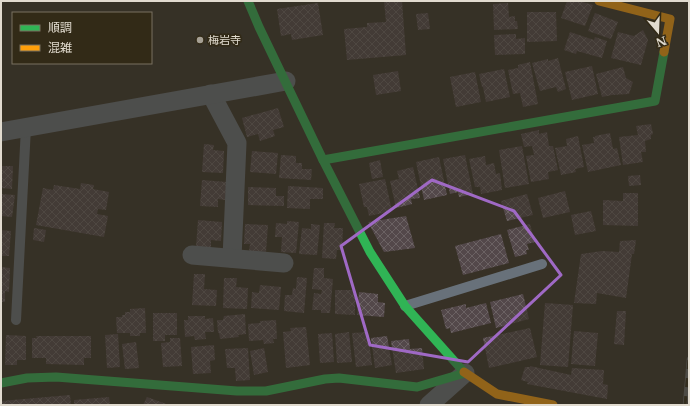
<svg xmlns="http://www.w3.org/2000/svg" width="690" height="406" font-family="'Libre Baskerville','Noto Sans JP',serif">
<style>
.building{fill:url(#building-cross-hatch)}
.lines{fill:none;stroke-linecap:round;stroke-linejoin:round}
.lane{stroke:#68717a;stroke-width:10}
.street{stroke:#68717a;stroke-width:19}
.fast{stroke:#30b455;stroke-width:9}
.slow{stroke:#ff9f0a;stroke-width:9}
.rail-casing{stroke:#696b6c;stroke-width:4.5}
.rail{stroke:#322a17;stroke-width:3;stroke-dasharray:9;stroke-linecap:butt}
.marked{fill:none;stroke:#9f69c5;stroke-width:3;stroke-linejoin:round}
.poi-dot{fill:#a6a094;stroke:#322a17;stroke-width:1.5}
.labels{text-anchor:middle;dominant-baseline:central;stroke-width:3.5;stroke-linejoin:round;paint-order:stroke}
.poi-label{font-size:11px;fill:#e1dbcf;stroke:#322a17;text-anchor:start}
</style>
<defs>
<pattern id="building-cross-hatch" width="8" height="8" patternUnits="userSpaceOnUse"><rect width="8" height="8" fill="#53484a"/><path d="M0 0l8 8M0 8l8-8" fill="none" stroke="#6b6263"/></pattern>
</defs>
<rect width="100%" height="100%" fill="#373126"/>
<g class="building">
<polygon points="384,1 402,1 406,55 347,60 344,29 367,27 367,23 386,22"/>
<polygon points="567,1 579,1 593,5 585,26 561,18"/>
<polygon points="318,3 323,35 292,40 291,34 281,36 277,9"/>
<polygon points="508,3 509,17 515,16 515,21 517,21 518,29 494,30 493,4"/>
<polygon points="527,12 556,12 557,41 527,42"/>
<polygon points="428,13 430,29 418,30 416,14"/>
<polygon points="595,13 618,22 611,39 588,31"/>
<polygon points="643,30 648,40 641,65 611,58 618,32 634,36"/>
<polygon points="570,32 594,40 595,37 607,41 602,58 577,51 576,54 564,50"/>
<polygon points="516,34 516,39 525,38 525,54 495,55 494,35"/>
<polygon points="558,58 566,89 558,92 556,87 540,91 532,63 548,59 548,61"/>
<polygon points="530,62 538,104 523,107 520,93 513,94 508,70 518,68 518,65"/>
<polygon points="592,66 598,94 572,100 565,72"/>
<polygon points="623,67 626,78 633,82 629,94 612,95 602,97 596,74"/>
<polygon points="504,69 510,97 486,102 483,87 482,87 479,74"/>
<polygon points="398,71 401,91 376,95 373,75"/>
<polygon points="475,72 481,102 456,107 450,77"/>
<polygon points="278,108 284,127 273,130 275,136 260,141 258,134 247,137 242,118"/>
<polygon points="651,124 653,134 651,135 651,139 645,141 646,152 641,152 643,162 623,165 619,137 638,135 636,126"/>
<polygon points="539,130 539,134 547,132 549,146 553,146 558,170 548,172 549,179 531,182 526,156 534,155 532,146 524,147 521,134"/>
<polygon points="610,133 613,149 617,148 621,165 588,172 582,145 594,143 593,137 595,137 595,136"/>
<polygon points="578,136 584,167 575,169 576,172 561,175 555,148 567,146 566,139"/>
<polygon points="204,144 214,145 213,150 224,151 223,173 202,172"/>
<polygon points="522,146 529,184 505,188 499,150"/>
<polygon points="252,151 278,153 276,174 250,172"/>
<polygon points="281,155 296,156 296,163 302,163 302,169 312,169 311,180 279,178"/>
<polygon points="465,155 473,194 459,197 458,192 450,194 443,159"/>
<polygon points="485,156 486,165 494,163 496,174 500,173 502,190 481,194 480,187 475,187 469,159"/>
<polygon points="439,157 447,195 424,200 416,162"/>
<polygon points="380,160 383,177 372,179 369,163"/>
<polygon points="1,166 13,166 12,189 1,188"/>
<polygon points="413,167 420,198 411,199 412,204 396,208 390,181 399,179 397,171"/>
<polygon points="640,175 641,185 629,186 628,176"/>
<polygon points="385,179 392,211 369,216 367,207 364,207 359,184"/>
<polygon points="202,180 227,182 225,200 218,199 218,207 200,206"/>
<polygon points="81,183 94,185 93,189 109,192 106,210 98,209 97,214 108,216 104,237 36,225 43,188 53,190 54,185 80,189"/>
<polygon points="288,186 323,188 323,199 310,199 310,209 287,208"/>
<polygon points="248,187 276,188 276,196 284,196 284,206 248,205"/>
<polygon points="565,191 570,212 543,218 538,198"/>
<polygon points="623,193 638,193 638,226 603,225 603,200 623,201"/>
<polygon points="1,194 15,195 12,217 1,216"/>
<polygon points="527,194 533,215 507,221 501,201"/>
<polygon points="591,211 596,231 575,235 571,215"/>
<polygon points="406,216 415,248 384,252 368,222"/>
<polygon points="198,220 222,222 221,241 211,240 211,249 196,247"/>
<polygon points="287,221 299,222 296,253 281,252 282,237 275,237 276,223 287,224"/>
<polygon points="324,223 335,223 334,228 343,228 342,250 337,250 336,259 322,258"/>
<polygon points="245,224 268,225 266,252 249,251 250,244 244,244"/>
<polygon points="311,224 320,225 317,255 299,254 302,228 311,229"/>
<polygon points="530,224 535,242 527,244 529,250 526,250 527,254 515,257 507,230"/>
<polygon points="34,228 46,230 44,242 33,240"/>
<polygon points="1,230 11,231 9,256 1,256"/>
<polygon points="501,234 509,263 463,275 455,246"/>
<polygon points="636,240 634,254 632,254 626,298 597,293 596,304 574,303 581,254 602,251 619,252 620,241"/>
<polygon points="1,267 10,268 9,292 5,291 5,302 1,302"/>
<polygon points="314,268 324,268 324,278 333,279 330,313 321,313 321,310 312,310 314,293 321,294 322,290 312,289"/>
<polygon points="194,274 205,274 204,289 217,290 216,306 192,305"/>
<polygon points="297,277 307,278 304,313 284,311 285,295 292,295 293,288 296,289"/>
<polygon points="224,278 237,278 236,287 248,288 247,309 223,308"/>
<polygon points="260,285 281,287 279,310 251,308 252,292 259,293"/>
<polygon points="335,290 355,290 355,315 335,314"/>
<polygon points="359,292 378,294 378,302 385,303 384,317 357,315"/>
<polygon points="523,294 529,319 496,328 490,302"/>
<polygon points="486,303 491,323 451,333 450,328 446,329 441,310 466,304 466,308"/>
<polygon points="545,303 573,305 568,367 540,365"/>
<polygon points="145,308 146,333 140,333 140,336 130,336 130,333 117,333 116,317 122,317 122,315 125,315 125,312 130,312 130,309"/>
<polygon points="617,311 626,311 624,345 614,344"/>
<polygon points="153,313 177,313 177,335 165,335 165,341 153,341"/>
<polygon points="245,314 246,334 238,335 239,337 220,339 219,333 218,333 217,320 223,320 224,316"/>
<polygon points="188,316 205,316 205,319 213,318 214,332 205,332 206,339 195,340 194,336 185,337 184,320 188,320"/>
<polygon points="276,320 277,339 273,339 274,343 264,344 263,340 249,341 248,324 260,323 260,321"/>
<polygon points="306,327 310,365 286,368 283,332 291,331 290,328"/>
<polygon points="530,328 537,357 489,368 483,338"/>
<polygon points="574,331 598,333 595,366 571,364"/>
<polygon points="349,332 352,362 337,363 335,334"/>
<polygon points="368,332 372,365 356,367 352,333"/>
<polygon points="332,333 334,362 320,363 318,334"/>
<polygon points="118,334 120,367 107,368 105,335"/>
<polygon points="6,335 26,336 26,360 17,360 17,365 5,365"/>
<polygon points="36,336 91,336 91,358 84,358 84,365 46,364 46,358 32,358 32,338 37,338"/>
<polygon points="387,336 392,365 375,368 371,338"/>
<polygon points="170,338 180,338 182,366 163,367 161,343 170,342"/>
<polygon points="409,339 410,349 422,348 424,369 396,373 391,341"/>
<polygon points="136,342 139,368 125,369 122,344"/>
<polygon points="214,345 215,360 210,361 211,373 193,374 191,347"/>
<polygon points="248,348 250,380 236,381 235,368 227,368 225,349"/>
<polygon points="264,348 268,372 254,375 250,351"/>
<polygon points="530,366 571,375 572,368 604,370 603,384 608,385 607,399 527,384 528,382 521,380 525,367 530,367"/>
<polygon points="70,395 71,405 1,405 1,401"/>
<polygon points="109,397 110,405 74,405 74,400"/>
<polygon points="147,397 169,405 143,405"/>
</g>
<g class="lines">
<g class="lane">
<polyline points="405,306 542,264"/>
<polyline points="16,320 26,127"/>
</g>
<g class="street">
<polyline points="211,94 237,143 232,258"/>
<polyline points="1,132 286,81"/>
<polyline points="192,255 284,263"/>
<polyline points="429,405 465,373"/>
</g>
<g class="fast">
<polyline points="248,1 259,27 323,160 370,252 405,306 464,372"/>
<polyline points="323,160 655,101 664,52"/>
<polyline points="1,383 27,378 56,377 237,391 266,391 325,379 339,378 417,387 465,373"/>
</g>
<g class="slow">
<polyline points="599,1 670,19 664,52"/>
<polyline points="464,372 497,394 553,405"/>
</g>
<defs>
<polyline id="rail" points="685,405 689,359"/>
</defs>
<use href="#rail" class="rail-casing"/>
<use href="#rail" class="rail"/>
</g>
<path d="M0 0H690V406H0ZM432 180 514 211 561 275 468 362 370 345 341 246Z" fill="#373126" fill-opacity=".55" fill-rule="evenodd"/>
<path class="marked" d="M432 180 514 211 561 275 468 362 370 345 341 246Z"/>
<circle class="poi-dot" cx="200" cy="40" r="4"/>
<g class="labels">
<g class="poi-label">
<text x="208" y="40">梅岩寺</text>
</g>
</g>
<rect width="690" height="406" fill="none" stroke="#e1dbcf" stroke-width="4"/>
<rect x="12" y="12" width="140" height="52" fill="#322a17" stroke="#787161"/>
<rect x="20" y="25" width="20" height="6" fill="#30b455" stroke="#787161"/>
<text x="48" y="32" font-size="12" fill="#e1dbcf">順調</text>
<rect x="20" y="45" width="20" height="6" fill="#ff9f0a" stroke="#787161"/>
<text x="48" y="52" font-size="12" fill="#e1dbcf">混雑</text>
<g transform="translate(658 32) rotate(161)" stroke="#322a17" stroke-width="3" paint-order="stroke">
<path d="M0-3L7 15L0 10L-7 15Z" fill="#e1dbcf"/>
<text y="-6" font-size="11" font-weight="bold" text-anchor="middle" fill="#e1dbcf">N</text>
</g>
</svg>
